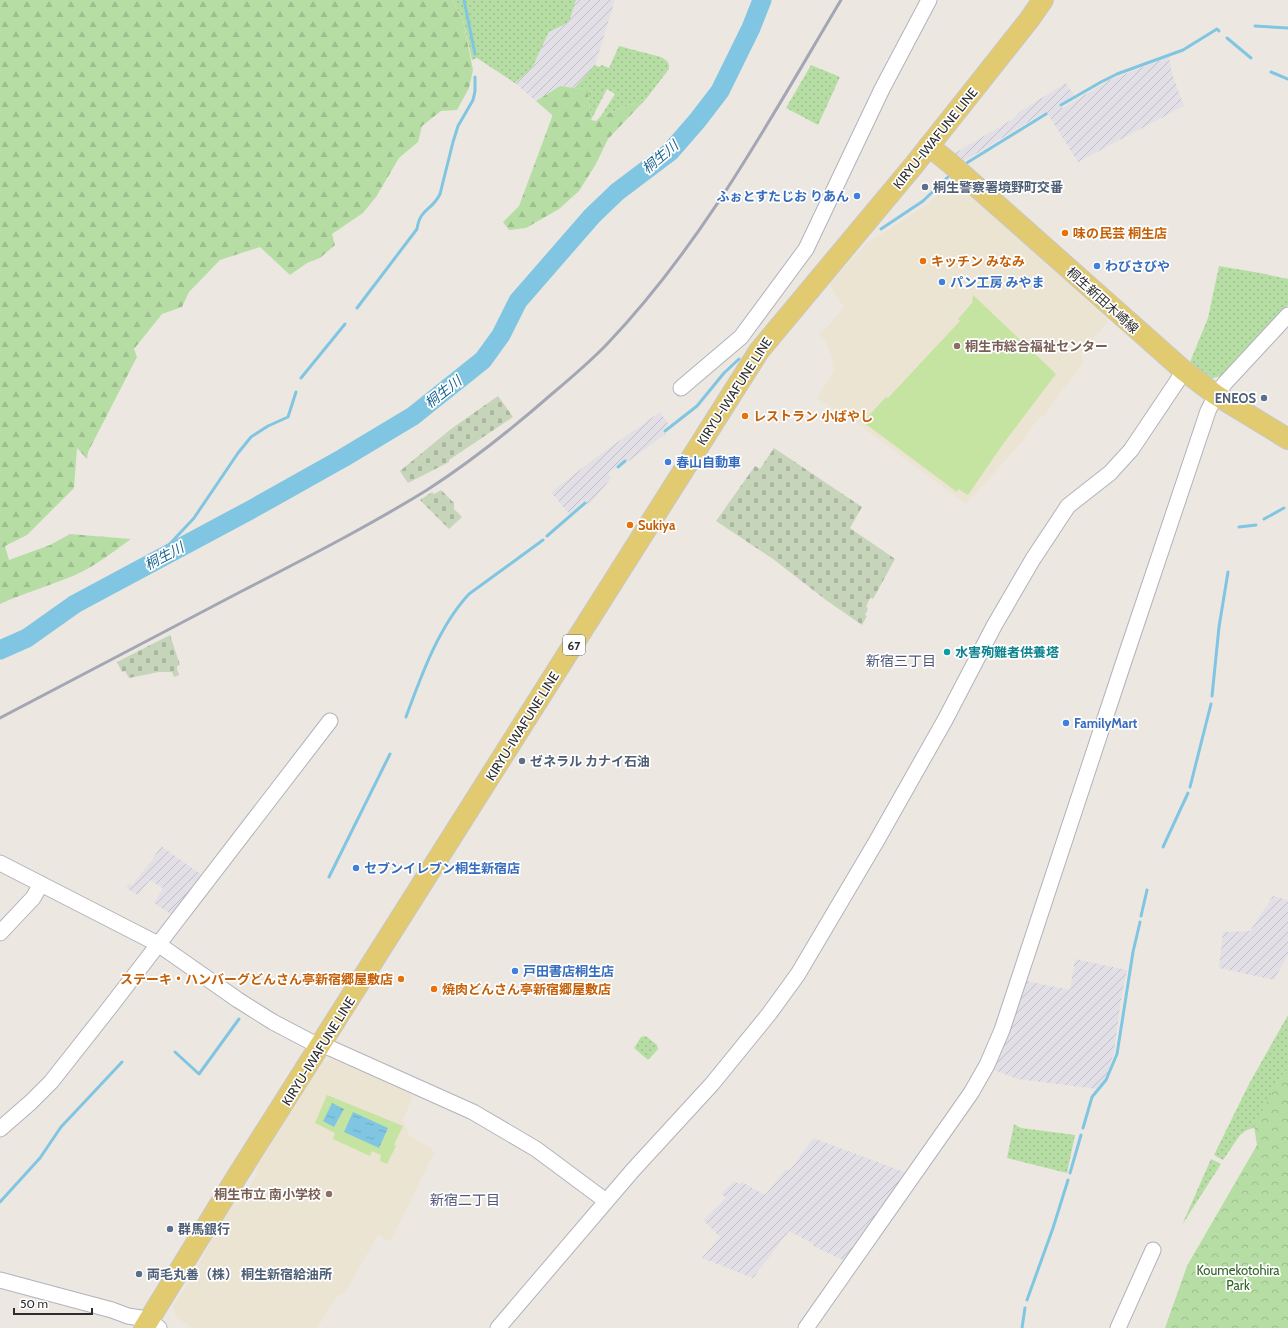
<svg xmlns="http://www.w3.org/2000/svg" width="1288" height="1328" font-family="Cabin,'Noto Sans JP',sans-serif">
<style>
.industrial{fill:url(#industrial-furrows)}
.education{fill:#ece4d2}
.grass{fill:url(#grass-dots)}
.forest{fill:url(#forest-firs)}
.cemetery{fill:url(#cemetery-stones)}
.park{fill:url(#park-crowns)}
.pitch{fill:#c5e3a1}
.water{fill:url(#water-ripples)}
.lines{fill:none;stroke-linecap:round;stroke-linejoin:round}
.stream{stroke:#80c6e2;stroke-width:3}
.river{stroke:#80c6e2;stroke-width:19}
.minor-casing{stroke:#b1b2bb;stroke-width:17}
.major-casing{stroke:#c8c8c8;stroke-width:22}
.minor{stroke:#fff;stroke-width:15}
.major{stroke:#e2ca70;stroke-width:20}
.rail{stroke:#a4a6b5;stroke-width:3}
.service-dot{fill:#5c6f8a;stroke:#fff;stroke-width:1.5}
.shop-dot{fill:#3f7fe0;stroke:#fff;stroke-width:1.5}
.food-dot{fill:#e8710a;stroke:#fff;stroke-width:1.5}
.education-dot{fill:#8d6e63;stroke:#fff;stroke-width:1.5}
.culture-dot{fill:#0f9aa8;stroke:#fff;stroke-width:1.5}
.labels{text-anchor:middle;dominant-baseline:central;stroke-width:3.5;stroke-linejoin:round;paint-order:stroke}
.shield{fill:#fff;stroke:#6c6c6c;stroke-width:1}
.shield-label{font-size:12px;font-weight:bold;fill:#2d2d2d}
.street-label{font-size:13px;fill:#2d2d2d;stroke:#fff}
.service-label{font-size:13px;font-weight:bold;fill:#4e5e75;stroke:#fff;text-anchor:start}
.shop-label{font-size:13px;font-weight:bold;fill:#366cbe;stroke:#fff;text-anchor:start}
.food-label{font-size:13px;font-weight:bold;fill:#c56008;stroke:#fff;text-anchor:start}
.education-label{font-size:13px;font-weight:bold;fill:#785e54;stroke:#fff;text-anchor:start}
.culture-label{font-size:13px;font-weight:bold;fill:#0d838f;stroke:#fff;text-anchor:start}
.park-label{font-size:13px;fill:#2f6323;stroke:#fff}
.water-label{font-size:14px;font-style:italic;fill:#1d6691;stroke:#fff}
.neighbourhood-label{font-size:14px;fill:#515779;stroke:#fff}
</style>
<defs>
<pattern id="industrial-furrows" width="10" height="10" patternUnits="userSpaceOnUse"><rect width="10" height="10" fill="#e2e0e6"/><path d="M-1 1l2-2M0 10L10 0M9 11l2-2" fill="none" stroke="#c2c0c6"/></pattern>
<pattern id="grass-dots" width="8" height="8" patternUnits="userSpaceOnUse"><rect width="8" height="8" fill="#b6dda4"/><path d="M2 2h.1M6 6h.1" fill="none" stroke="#9dbe8e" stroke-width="1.8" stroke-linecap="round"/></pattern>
<pattern id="forest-firs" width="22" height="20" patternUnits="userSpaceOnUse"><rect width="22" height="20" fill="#b6dda4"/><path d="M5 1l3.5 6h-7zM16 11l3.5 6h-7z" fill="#9dbe8e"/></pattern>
<pattern id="cemetery-stones" width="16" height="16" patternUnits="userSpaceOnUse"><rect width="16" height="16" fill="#c6d4ba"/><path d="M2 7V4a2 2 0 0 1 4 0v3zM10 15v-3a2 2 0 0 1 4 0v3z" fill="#aab6a0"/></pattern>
<pattern id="park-crowns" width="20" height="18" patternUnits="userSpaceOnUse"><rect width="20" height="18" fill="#b6dda4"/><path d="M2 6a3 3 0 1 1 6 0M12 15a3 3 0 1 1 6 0" fill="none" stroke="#9dbe8e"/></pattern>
<pattern id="water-ripples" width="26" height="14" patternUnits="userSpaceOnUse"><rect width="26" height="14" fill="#80c6e2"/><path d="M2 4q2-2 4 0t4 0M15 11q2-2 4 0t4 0" fill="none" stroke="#6faac2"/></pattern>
</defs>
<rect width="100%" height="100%" fill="#ece8e1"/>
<g class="industrial">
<polygon points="576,0 615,0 595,65 574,88 560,86 536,101 515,83 532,68 549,32 569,22"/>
<polygon points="1169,57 1172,74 1184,106 1078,162 1049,116 1043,113 964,161 955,153 1013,119 1019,112 1066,83 1074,95 1059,105 1063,108 1109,80"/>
<polygon points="660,412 669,425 663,429 666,434 626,463 624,460 608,474 611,478 591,503 588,505 583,501 569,514 551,492 602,453"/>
<polygon points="161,846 202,875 172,915 154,903 163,888 150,880 138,895 126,888 130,883 132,885 152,860"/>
<polygon points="1273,896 1288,900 1288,955 1274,980 1219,968 1223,932 1250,931"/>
<polygon points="1075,959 1127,970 1121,1000 1114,1051 1109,1070 1104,1080 1097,1089 1017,1079 994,1070 1012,1022 1026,981 1070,990"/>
<polygon points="813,1138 907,1173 845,1261 813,1246 814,1244 789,1231 753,1278 702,1258 720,1237 703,1220 726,1198 721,1194 734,1181 739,1184 742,1182 763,1194 766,1194 785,1170 790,1170"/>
</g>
<g class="education">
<polygon points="953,179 1109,320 1081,353 1083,363 1055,400 1055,401 1043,417 1041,416 1026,434 1028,435 966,504 858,424 817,398 834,371 831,355 824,339 819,334 829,325 844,307 835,295 830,284 867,243 928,204"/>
<polygon points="332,1059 410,1093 412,1098 403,1121 409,1135 432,1149 434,1153 391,1240 388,1241 378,1235 345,1293 337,1296 317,1328 192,1328 176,1317 173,1306 191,1279 216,1231 233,1203 237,1205 257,1175 256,1168 322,1062"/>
</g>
<g class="grass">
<polygon points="452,0 576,0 569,22 549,32 532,68 515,83 477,58 472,60 463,20"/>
<path d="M619 46 661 57C666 60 670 62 669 69L646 99 601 116 615 94 607 89 591 120 588 90 574 88 595 65 599 67 602 65 609 68Z"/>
<polygon points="811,65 840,77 818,125 786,108"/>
<polygon points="1219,266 1260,273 1288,279 1288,305 1222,376 1209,379 1191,366 1190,362 1208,318"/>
<polygon points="1288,1015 1288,1068 1277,1083 1281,1119 1247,1130 1240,1135 1223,1160 1214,1155 1249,1084"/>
<polygon points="646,1036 657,1045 658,1049 648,1060 634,1048 641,1037"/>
<polygon points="1014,1124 1021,1128 1075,1135 1067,1173 1007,1158"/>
<polygon points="1211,1159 1221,1164 1182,1225"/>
</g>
<g class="forest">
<path d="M0 0H452L463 20 473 70 469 88 457 110 441 111 422 126 418 142 399 158 376 197 363 213 332 234 335 245 320 258 307 263 290 275 260 247 220 260 189 292 182 307 162 314 134 349 137 357 88 452 87 459 77 448 74 488 27 535 5 546 9 560 50 545 70 534 131 539C113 552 94 567 73 576 49 586 24 593 0 604Z"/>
<polygon points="560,86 588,90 591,120 596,121 601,116 646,99 608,139 596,164 579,191 559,209 526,228 509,230 503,222 519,206 552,117 552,115 536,101"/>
</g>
<g class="cemetery">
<polygon points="498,396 513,417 449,460 449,462 408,483 400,471 451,429"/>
<polygon points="774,448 862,507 850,528 895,559 873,599 870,598 866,607 868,608 865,615 867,616 862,625 826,600 773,559 716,521 755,466 760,469"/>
<polygon points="441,490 454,503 454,509 462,517 449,529 420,500 432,492 434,494"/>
<polygon points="170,635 180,665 177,666 177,669 179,675 174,677 172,672 159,672 129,678 125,671 122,672 117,662"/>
</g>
<polygon class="park" points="1288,1068 1288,1328 1165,1328 1187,1266 1257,1145 1254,1126 1277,1083"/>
<g class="pitch">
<polygon points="973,295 1056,374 1003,444 968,495 958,489 957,492 863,422 886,397 888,398 960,321 958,319 972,303"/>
<polygon points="327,1095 403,1126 394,1145 396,1146 387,1164 380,1161 381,1155 372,1151 370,1156 333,1139 335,1133 315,1123"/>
</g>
<g class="water">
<polygon points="332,1103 344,1109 334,1127 323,1121"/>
<polygon points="353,1112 388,1128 379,1148 344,1132"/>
</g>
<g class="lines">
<g class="stream">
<polyline points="464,0 475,54"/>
<polyline points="1255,26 1288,28"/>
<polyline points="1227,38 1251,58"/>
<polyline points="1271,72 1288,79"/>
<polyline points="1061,105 1101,82 1117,74 1183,50 1217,29 1219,31"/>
<polyline points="965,164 1046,114"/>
<polyline points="881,229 923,201 948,177"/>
<path d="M357 308 417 229C420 208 432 211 440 194L453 142 458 126 473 100 475 91V77"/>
<polyline points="301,378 345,324"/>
<polyline points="665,431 697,406 724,373 739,359"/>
<polyline points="618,467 625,461"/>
<polyline points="1264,519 1284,508"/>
<polyline points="1239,527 1256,525"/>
<polyline points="547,536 585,503"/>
<polyline points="152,563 194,518 238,453 251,437 268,426 288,417 296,392"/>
<polyline points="1212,696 1219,627 1228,572"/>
<path d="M406 717C421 676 439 626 469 594L543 540"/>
<polyline points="1190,787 1211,704"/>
<polyline points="1163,847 1188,793"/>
<polyline points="329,877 390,754"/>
<polyline points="1141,916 1147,890"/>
<polyline points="175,1052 199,1074 239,1019"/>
<polyline points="1083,1128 1092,1097 1106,1080 1117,1054 1133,952 1140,922"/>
<polyline points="1070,1173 1081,1135"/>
<polyline points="0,1202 40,1158 61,1127 122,1062"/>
<polyline points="1027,1300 1053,1228 1068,1180"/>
<polyline points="1022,1328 1025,1308"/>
</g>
<polyline class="river" points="0,650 27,638 75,604 254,508 343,458 413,416 483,360 501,335 518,301 592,216 617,192 670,152 697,121 720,91 751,28 762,0"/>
<defs>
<g id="minor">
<polyline points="681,388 741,337 806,249 882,89 929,0"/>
<polyline points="0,863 158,944 238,1000 273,1022 313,1043 330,1048 473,1112 536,1149 606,1201"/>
<polyline points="0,933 33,898 41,884"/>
<polyline points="0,1129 31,1102 51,1082 107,1011 330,721"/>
<polyline points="0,1280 112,1310 128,1316 141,1318 149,1321 159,1328"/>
<polyline points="498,1328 633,1170 712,1084 769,1014 798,974 876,842 945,720 994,626 1033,559 1068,506 1110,473 1131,450 1178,380 1183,370"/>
<polyline points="806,1328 971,1093 987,1065 1002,1030 1123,664 1208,411 1216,395 1225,383 1288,315"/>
<polyline points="1118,1328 1153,1250"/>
</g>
<g id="major">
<polyline points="929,146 951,164 1183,370 1216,395 1288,439"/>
<polyline points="144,1328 236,1178 759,351 914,165 1029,20 1043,0"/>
</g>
</defs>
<use href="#minor" class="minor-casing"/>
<use href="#major" class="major-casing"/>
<use href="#minor" class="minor"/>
<use href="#major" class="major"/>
<path class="rail" d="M0 718C81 676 161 633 242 591 304 559 367 527 427 490 472 461 513 428 553 393 572 377 591 361 608 343 704 242 770 119 841 0"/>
</g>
<g class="service-dot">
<circle cx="925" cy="187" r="4"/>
<circle cx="1264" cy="398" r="4"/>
<circle cx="522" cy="761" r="4"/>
<circle cx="170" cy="1229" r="4"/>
<circle cx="139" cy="1274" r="4"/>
</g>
<g class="shop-dot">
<circle cx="857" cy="196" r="4"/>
<circle cx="1097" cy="266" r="4"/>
<circle cx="942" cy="282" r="4"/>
<circle cx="668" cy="462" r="4"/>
<circle cx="1066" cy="723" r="4"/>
<circle cx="356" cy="868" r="4"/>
<circle cx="515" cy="971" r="4"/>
</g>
<g class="food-dot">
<circle cx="1065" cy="233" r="4"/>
<circle cx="923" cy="261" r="4"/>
<circle cx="745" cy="416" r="4"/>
<circle cx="630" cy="525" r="4"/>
<circle cx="401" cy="979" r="4"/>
<circle cx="434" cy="989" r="4"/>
</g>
<g class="education-dot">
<circle cx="957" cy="346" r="4"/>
<circle cx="329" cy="1194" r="4"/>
</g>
<circle class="culture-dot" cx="947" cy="652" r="4"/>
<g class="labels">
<rect class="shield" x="563" y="635" width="22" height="20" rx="3"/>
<g class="shield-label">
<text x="574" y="645">67</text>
</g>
<g class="street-label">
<text transform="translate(935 138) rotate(-51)">KIRYU-IWAFUNE LINE</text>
<text transform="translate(1103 300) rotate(42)">桐生新田木崎線</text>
<text transform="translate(734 391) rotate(-57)">KIRYU-IWAFUNE LINE</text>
<text transform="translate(522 726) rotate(-58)">KIRYU-IWAFUNE LINE</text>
<text transform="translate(318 1051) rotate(-58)">KIRYU-IWAFUNE LINE</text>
</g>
<g class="service-label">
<text x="933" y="187">桐生警察署境野町交番</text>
<text x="1256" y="398" text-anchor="end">ENEOS</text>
<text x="530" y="761">ゼネラル カナイ石油</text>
<text x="178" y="1229">群馬銀行</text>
<text x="147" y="1274">両毛丸善（株） 桐生新宿給油所</text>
</g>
<g class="shop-label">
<text x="849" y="196" text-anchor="end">ふぉとすたじお りあん</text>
<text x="1105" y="266">わびさびや</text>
<text x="950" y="282">パン工房 みやま</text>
<text x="676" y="462">春山自動車</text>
<text x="1074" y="723">FamilyMart</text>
<text x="364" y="868">セブンイレブン桐生新宿店</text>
<text x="523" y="971">戸田書店桐生店</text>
</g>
<g class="food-label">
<text x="1073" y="233">味の民芸 桐生店</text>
<text x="931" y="261">キッチン みなみ</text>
<text x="753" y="416">レストラン 小ばやし</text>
<text x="638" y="525">Sukiya</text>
<text x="393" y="979" text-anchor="end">ステーキ・ハンバーグどんさん亭新宿郷屋敷店</text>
<text x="442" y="989">焼肉どんさん亭新宿郷屋敷店</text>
</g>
<g class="education-label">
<text x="965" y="346">桐生市総合福祉センター</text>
<text x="321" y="1194" text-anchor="end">桐生市立 南小学校</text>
</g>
<g class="culture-label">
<text x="955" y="652">水害殉難者供養塔</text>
</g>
<g class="park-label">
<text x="1238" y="1270">Koumekotohira<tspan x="1238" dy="15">Park</tspan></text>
</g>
<g class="water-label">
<text transform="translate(660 157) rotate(-40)">桐生川</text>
<text transform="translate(443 392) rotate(-38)">桐生川</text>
<text transform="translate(164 556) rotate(-28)">桐生川</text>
</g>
<g class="neighbourhood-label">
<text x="901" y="661">新宿三丁目</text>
<text x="465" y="1200">新宿二丁目</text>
</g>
</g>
<path d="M14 1308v6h78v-6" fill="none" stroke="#2d2d2d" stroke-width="2"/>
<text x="20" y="1308" font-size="12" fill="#2d2d2d" stroke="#ffffff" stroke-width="3" paint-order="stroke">50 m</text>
</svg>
